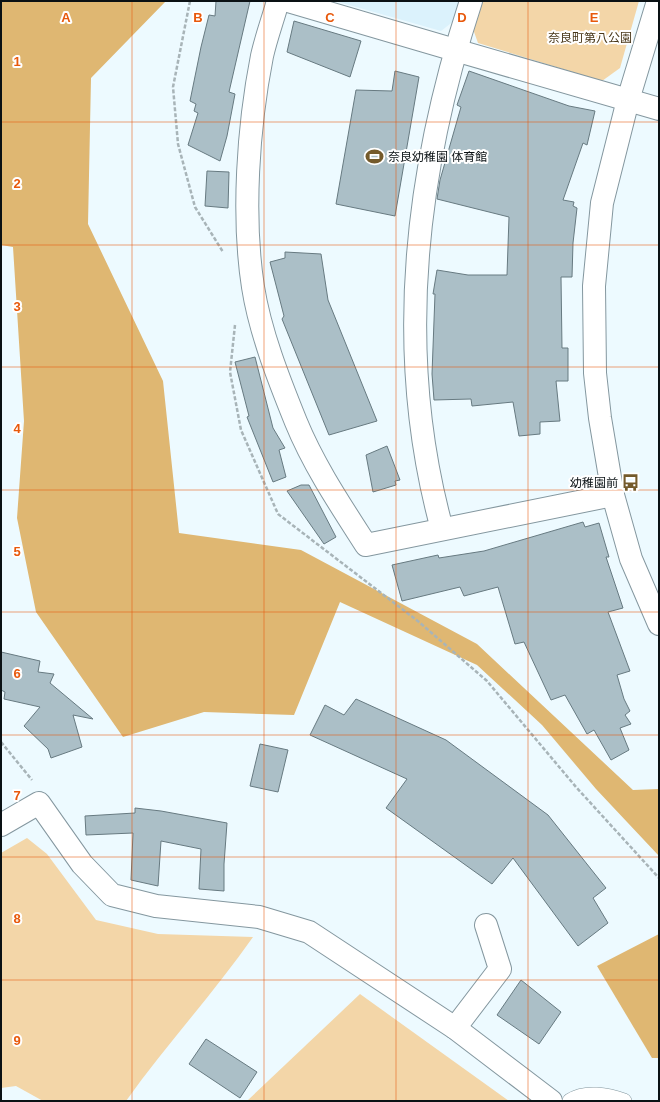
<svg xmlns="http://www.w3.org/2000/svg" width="660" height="1102" font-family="Arial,'Noto Sans JP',sans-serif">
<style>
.built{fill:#dbf2fc}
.green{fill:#f3d6a8}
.forest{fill:#dfb772}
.building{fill:#abbfc7;stroke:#677a81}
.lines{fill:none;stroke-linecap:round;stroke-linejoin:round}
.service-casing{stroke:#84979f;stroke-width:16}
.minor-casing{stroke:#84979f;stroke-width:24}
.tertiary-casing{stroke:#84979f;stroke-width:24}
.path{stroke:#a8b4b8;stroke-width:2.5;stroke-dasharray:4 2;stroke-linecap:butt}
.service{stroke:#fff;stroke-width:15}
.minor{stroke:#fff;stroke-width:22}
.tertiary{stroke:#fff;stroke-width:22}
.grid{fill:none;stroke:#e8590c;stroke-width:1;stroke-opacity:0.55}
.labels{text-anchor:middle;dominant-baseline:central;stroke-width:4;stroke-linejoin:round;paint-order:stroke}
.park-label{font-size:12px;fill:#483719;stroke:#fff}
.poi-label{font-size:12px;fill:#0a1114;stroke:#fff;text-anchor:start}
.grid-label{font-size:13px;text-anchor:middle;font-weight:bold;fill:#e8590c;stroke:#fff;stroke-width:4;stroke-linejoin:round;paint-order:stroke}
</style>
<rect width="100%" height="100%" fill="#edfaff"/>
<polygon class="built" points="335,1 461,1 455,20 441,31"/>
<g class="green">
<polygon points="482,1 639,1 620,68 602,81 478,43 473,29"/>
<path d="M27 838 47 854 96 920 158 934 253 937C213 994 166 1045 126 1101H43L16 1086 1 1088V853Z"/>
<polygon points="360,994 509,1101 247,1101"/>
</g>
<g class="forest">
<polygon points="1,1 166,1 91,78 88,224 163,381 179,533 301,550 477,644 633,790 659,789 659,856 596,789 542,725 477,665 340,602 294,715 204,712 123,737 36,612 17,518 24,421 13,247 1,245"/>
<polygon points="659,934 659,1058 652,1058 597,966"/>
</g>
<g class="building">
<polygon points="216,1 250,1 229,92 235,94 227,136 220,161 188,145 198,113 194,111 196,104 190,101 201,47 209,15 215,16"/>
<polygon points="294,21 361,41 350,77 287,52"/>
<polygon points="395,71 419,77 395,216 336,204 356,90 392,91"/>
<polygon points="469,71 569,106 595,111 587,145 583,143 563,200 574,202 573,206 577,208 573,243 572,277 561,277 562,348 568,348 568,381 556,381 560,421 540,422 540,434 519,436 513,402 472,406 471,399 434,400 432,374 435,294 433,294 437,270 468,275 507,275 509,217 437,199 440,180 461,107 457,105"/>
<polygon points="207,171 229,172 228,208 205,206"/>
<polygon points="285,252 321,254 328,300 377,421 329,435 282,319 284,316 270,262 285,258"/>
<polygon points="255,357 273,428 285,448 279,450 286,477 273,482 247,417 249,416 235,362"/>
<polygon points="387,446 400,480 395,481 396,485 373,492 366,455"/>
<polygon points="301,485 309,485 336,537 324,544 287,491"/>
<polygon points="583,522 585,527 599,523 609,557 606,557 623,608 608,612 630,671 617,675 624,699 630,711 625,715 631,724 620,728 629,750 611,760 594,730 587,734 565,695 551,700 524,642 515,644 498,587 464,596 460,587 402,601 392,565 438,555 439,558 484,551"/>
<polygon points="1,652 40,661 38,672 54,674 50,683 93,719 73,715 82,747 51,758 48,749 24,726 40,707 4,699 5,692 1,690"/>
<polygon points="356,699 446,740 548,815 606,888 593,898 608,923 578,946 513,858 492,884 386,808 407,779 310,735 325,705 344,715"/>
<polygon points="260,744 288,750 278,792 250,786"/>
<polygon points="135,808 161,811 227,823 224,864 224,891 199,889 201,849 161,841 158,886 131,880 133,833 86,835 85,816 135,813"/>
<polygon points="521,980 561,1012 539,1044 497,1015"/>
<polygon points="206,1039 257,1072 240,1098 189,1064"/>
</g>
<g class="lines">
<defs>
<path id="service" d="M570 1101C585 1091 608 1095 624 1101"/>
<g id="minor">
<path d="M278 1C273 19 266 38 262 56 248 127 242 216 253 287 260 332 279 380 296 422 314 466 341 506 366 545L613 495"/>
<polyline points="288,1 455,50"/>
<path d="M442 529C394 354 415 172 471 1"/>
<polyline points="1,825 39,803 82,864 112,895 156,906 259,917 309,932 455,1028 551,1101"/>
<polyline points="455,1028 500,969 486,925"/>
</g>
<g id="tertiary">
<polyline points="658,1 628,100 602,203 594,286 595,373 600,418 613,495 631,559 659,624"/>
<polyline points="455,50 659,109"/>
</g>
</defs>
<use href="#service" class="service-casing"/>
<use href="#minor" class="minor-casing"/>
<use href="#tertiary" class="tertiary-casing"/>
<g class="path">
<polyline points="190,1 173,87 178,144 195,207 223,252"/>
<polyline points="235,325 230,372 241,430 278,514 419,622 487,681 576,787 659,878"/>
<polyline points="1,742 32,780"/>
</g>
<use href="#service" class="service"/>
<use href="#minor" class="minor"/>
<use href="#tertiary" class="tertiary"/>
</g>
<path class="grid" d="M132 1V1101M264 1V1101M396 1V1101M528 1V1101M1 122H659M1 245H659M1 367H659M1 490H659M1 612H659M1 735H659M1 857H659M1 980H659"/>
<defs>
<symbol id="stadium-bare" viewBox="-9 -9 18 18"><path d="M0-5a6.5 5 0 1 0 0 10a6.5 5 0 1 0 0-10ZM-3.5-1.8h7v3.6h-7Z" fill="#745a2b" stroke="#fff" stroke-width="2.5" paint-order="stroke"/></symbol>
<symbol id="bus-bare" viewBox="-9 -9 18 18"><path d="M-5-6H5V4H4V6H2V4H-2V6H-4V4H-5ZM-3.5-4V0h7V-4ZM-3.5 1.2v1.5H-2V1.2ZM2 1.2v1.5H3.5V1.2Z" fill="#745a2b" stroke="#fff" stroke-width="2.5" paint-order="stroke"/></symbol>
</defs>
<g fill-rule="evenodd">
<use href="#stadium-bare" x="362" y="144" width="25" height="25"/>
<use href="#bus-bare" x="618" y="470" width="25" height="25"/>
</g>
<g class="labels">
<g class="park-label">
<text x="590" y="38">奈良町第八公園</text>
</g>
<g class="poi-label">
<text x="388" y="157">奈良幼稚園 体育館</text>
<text x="618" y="483" text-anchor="end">幼稚園前</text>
</g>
</g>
<g class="grid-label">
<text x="66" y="22">A</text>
<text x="198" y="22">B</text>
<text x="330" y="22">C</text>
<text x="462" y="22">D</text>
<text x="594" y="22">E</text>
<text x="17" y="66">1</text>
<text x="17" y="188">2</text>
<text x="17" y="311">3</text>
<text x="17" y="433">4</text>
<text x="17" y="556">5</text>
<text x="17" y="678">6</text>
<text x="17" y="800">7</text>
<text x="17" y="923">8</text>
<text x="17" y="1045">9</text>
</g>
<rect width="660" height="1102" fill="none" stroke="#0a1114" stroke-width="4"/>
</svg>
